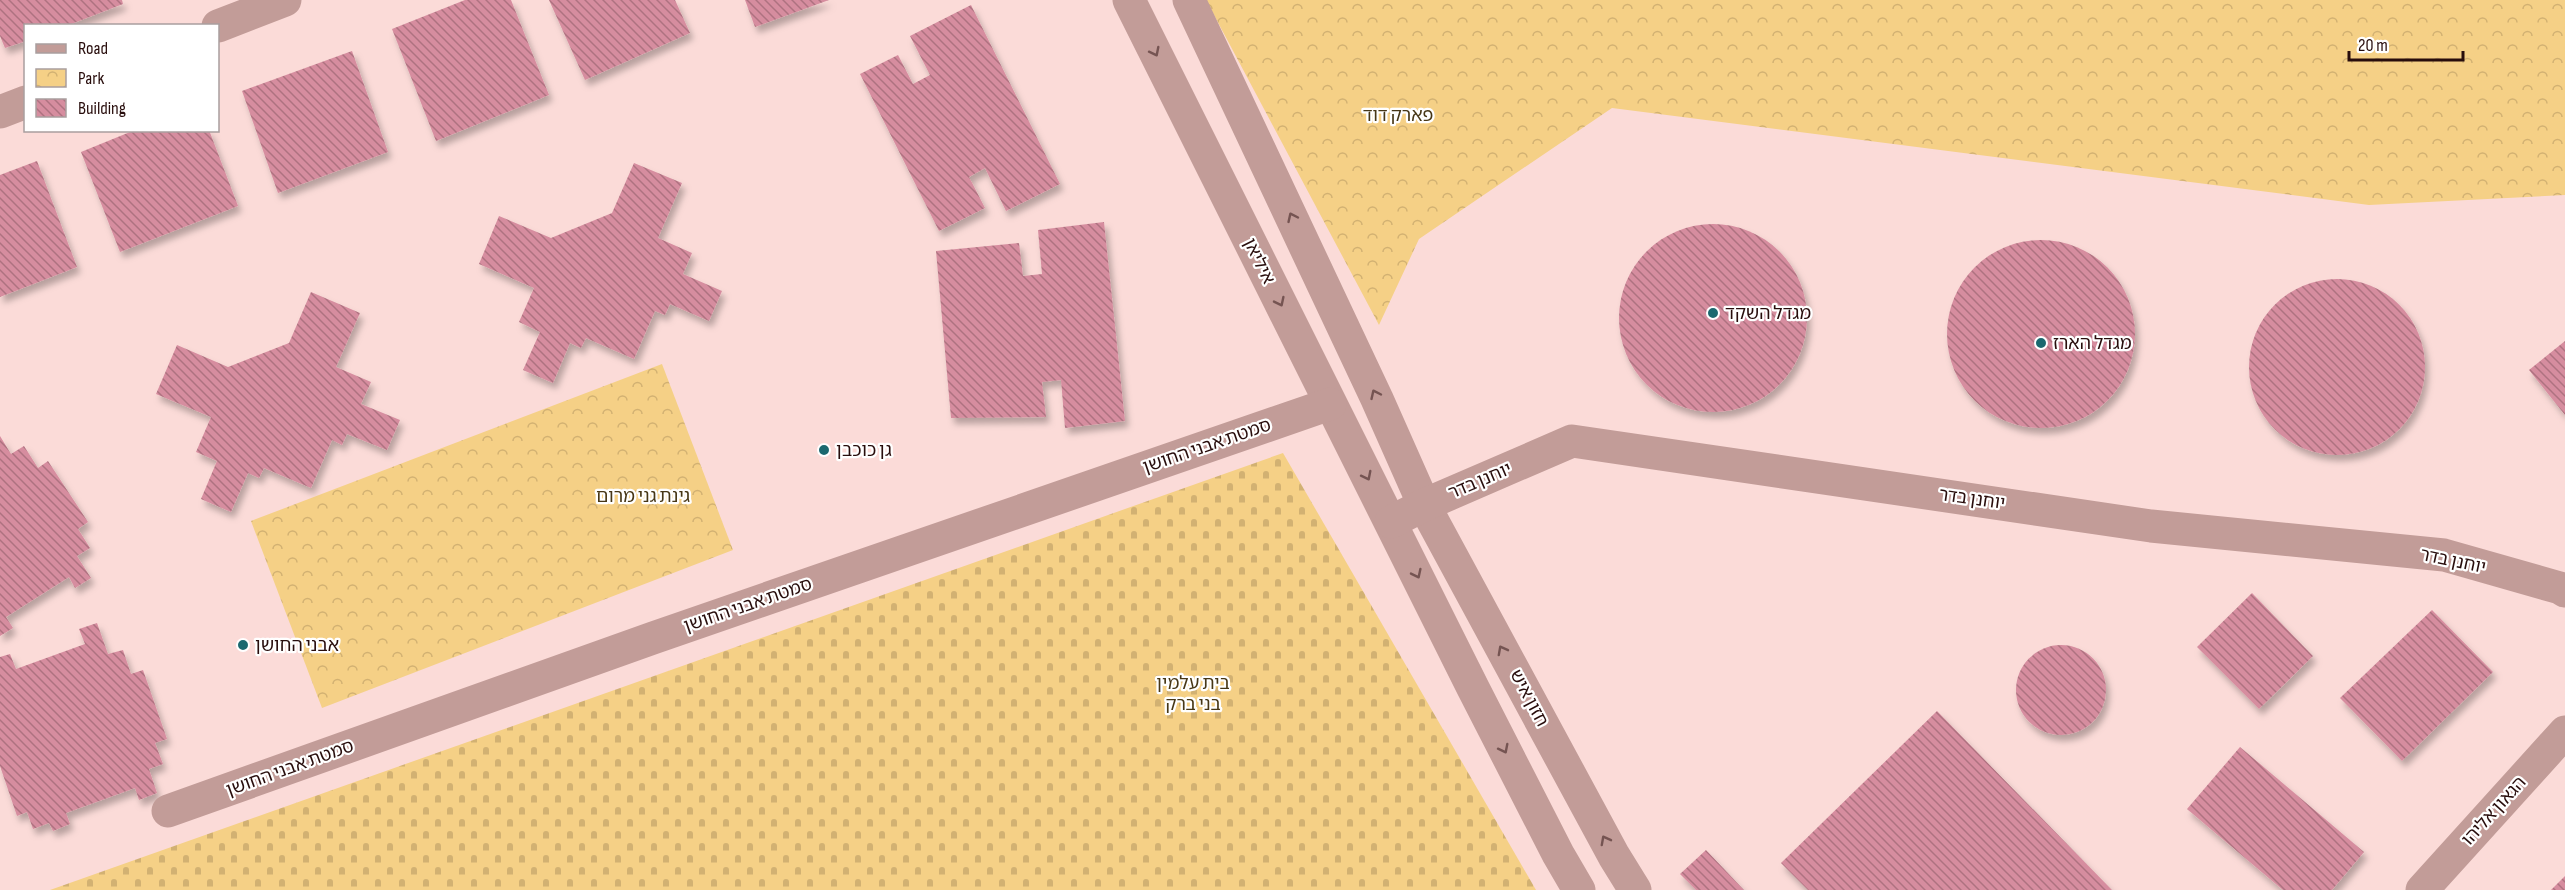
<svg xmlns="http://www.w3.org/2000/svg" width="2565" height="890" font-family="'Sofia Sans Condensed','Noto Sans Hebrew',sans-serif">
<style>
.cemetery{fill:url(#cemetery-stones)}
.park{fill:url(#park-crowns)}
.building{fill:url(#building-back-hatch);filter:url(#shadow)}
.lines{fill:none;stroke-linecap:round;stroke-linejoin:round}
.minor{stroke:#c29c98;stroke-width:33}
.oneway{stroke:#755452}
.poi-dot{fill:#1b686f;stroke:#fff;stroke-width:2}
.labels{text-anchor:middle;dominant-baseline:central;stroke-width:4.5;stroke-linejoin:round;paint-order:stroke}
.park-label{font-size:18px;fill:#473716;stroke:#fff}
.street-label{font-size:18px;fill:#280d0c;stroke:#fff}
.poi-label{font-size:18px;fill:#280d0c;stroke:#fff;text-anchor:start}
</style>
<defs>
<pattern id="cemetery-stones" width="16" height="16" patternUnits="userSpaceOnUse" patternTransform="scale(1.5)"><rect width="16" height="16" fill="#f5d086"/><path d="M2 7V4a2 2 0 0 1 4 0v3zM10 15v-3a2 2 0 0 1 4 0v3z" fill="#d2b172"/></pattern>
<pattern id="park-crowns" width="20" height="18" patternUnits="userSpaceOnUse" patternTransform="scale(1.5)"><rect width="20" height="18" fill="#f5d086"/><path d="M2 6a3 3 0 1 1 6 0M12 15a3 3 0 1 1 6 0" fill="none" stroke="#d2b172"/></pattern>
<pattern id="building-back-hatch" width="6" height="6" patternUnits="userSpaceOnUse" patternTransform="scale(1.5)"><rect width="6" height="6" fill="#d68d9f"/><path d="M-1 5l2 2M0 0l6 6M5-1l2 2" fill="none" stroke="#ae7280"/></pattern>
<filter id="shadow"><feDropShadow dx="3.5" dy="6" stdDeviation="3" flood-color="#0004"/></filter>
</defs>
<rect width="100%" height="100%" fill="#fbdbd8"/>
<polygon class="cemetery" points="1283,453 1536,890 50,890"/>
<g class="park">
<polygon points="1206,0 2565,0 2565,195 2369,205 1612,108 1419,239 1379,325"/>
<polygon points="662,364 733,550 322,708 251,521"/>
</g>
<g class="building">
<polygon points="0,0 122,0 123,4 66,26 26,26 26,41 5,48 0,36"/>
<polygon points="465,0 511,0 549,95 436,141 392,29"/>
<polygon points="549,0 675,0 690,33 585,80"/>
<polygon points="745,0 829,0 755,27"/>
<polygon points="971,5 1060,184 1006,211 985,168 969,177 985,208 939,231 860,74 898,55 913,84 930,75 910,36"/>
<polygon points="352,51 388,152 278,193 242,91"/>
<polygon points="135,130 209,130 238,206 120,252 81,152"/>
<polygon points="37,161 77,267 0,297 0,175"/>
<polygon points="634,163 682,183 658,238 692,253 683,274 722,291 709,321 670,304 665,315 655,311 634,359 586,338 581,348 570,343 553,383 523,370 540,332 519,322 534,288 479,264 499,216 551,238 612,213"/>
<polygon points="1104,222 1125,421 1065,428 1061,380 1042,382 1046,417 951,418 936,251 1019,243 1023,276 1042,274 1038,230"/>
<circle cx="1713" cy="318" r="94"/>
<circle cx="2041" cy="334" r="94"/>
<circle cx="2337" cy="367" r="88"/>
<polygon points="311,292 360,313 336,367 371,382 361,404 400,420 387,450 347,434 342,445 332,440 311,488 264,468 259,478 248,473 231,512 201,499 217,461 196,452 211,417 156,394 177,345 228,367 289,343"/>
<polygon points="2565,341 2565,415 2529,370"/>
<polygon points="0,436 11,454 24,446 38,468 48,461 88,522 78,529 90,548 77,556 91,578 75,588 69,577 6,617 13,628 0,636"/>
<polygon points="2252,593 2313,656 2259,709 2197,647"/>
<polygon points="2432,610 2493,672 2402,761 2340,698"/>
<polygon points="97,623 108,654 123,650 131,674 143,670 167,739 155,743 163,764 149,769 157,793 139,800 135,788 66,813 70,824 53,831 49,823 33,829 27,812 17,816 0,766 0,657 10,654 16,669 85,644 79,629"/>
<circle cx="2061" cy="690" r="45"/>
<polygon points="1937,711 2112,890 1808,890 1781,863"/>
<polygon points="2240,747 2364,852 2332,890 2283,890 2187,809"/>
<polygon points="1706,850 1744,890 1696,890 1680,874"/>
<polygon points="2565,876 2565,890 2551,890"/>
</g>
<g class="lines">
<g class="minor">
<polyline points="1129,0 1473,688 1558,854 1579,890"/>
<polyline points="1189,0 1377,399 1424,505 1614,856 1635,890"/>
<polyline points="218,26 285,0"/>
<polyline points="0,112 26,102"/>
<polyline points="1391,522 1424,505 1572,441 2151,526 2444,555 2560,588 2565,591"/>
<polyline points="168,811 653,638 1330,404"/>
<polyline points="2422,890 2565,732"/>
</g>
</g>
<defs><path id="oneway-chevron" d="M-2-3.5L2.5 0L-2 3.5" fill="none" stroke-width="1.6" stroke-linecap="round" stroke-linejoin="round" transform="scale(1.5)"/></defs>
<g class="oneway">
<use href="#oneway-chevron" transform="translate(1155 52) rotate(63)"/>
<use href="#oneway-chevron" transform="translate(1292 217) rotate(-115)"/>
<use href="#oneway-chevron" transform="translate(1280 302) rotate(64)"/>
<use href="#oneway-chevron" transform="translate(1375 394) rotate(-115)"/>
<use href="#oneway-chevron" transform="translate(1367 476) rotate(63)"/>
<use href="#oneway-chevron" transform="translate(1417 574) rotate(64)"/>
<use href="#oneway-chevron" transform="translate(1502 650) rotate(-118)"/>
<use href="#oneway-chevron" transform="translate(1504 749) rotate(63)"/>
<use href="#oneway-chevron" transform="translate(1605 840) rotate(-118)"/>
</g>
<g class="poi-dot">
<circle cx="1713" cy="313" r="6"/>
<circle cx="2041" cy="343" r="6"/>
<circle cx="824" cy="450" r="6"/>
<circle cx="243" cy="645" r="6"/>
</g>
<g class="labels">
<g class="park-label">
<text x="1398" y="115">פארק דוד</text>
<text x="643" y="496">גינת גני מרום</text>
<text x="1193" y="683">בית עלמין<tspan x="1193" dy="21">בני ברק</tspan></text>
</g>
<g class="street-label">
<text transform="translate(1259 261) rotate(64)">איליאן</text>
<text transform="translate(1207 446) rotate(-19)">סמטת אבני החושן</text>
<text transform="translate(1480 481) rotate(-23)">יוחנן בדר</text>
<text transform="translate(1972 499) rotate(8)">יוחנן בדר</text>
<text transform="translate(2453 561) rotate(12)">יוחנן בדר</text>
<text transform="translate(748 605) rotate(-19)">סמטת אבני החושן</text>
<text transform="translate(1529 698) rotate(62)">חזון איש</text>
<text transform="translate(290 768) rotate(-20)">סמטת אבני החושן</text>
<text transform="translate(2494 811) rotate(-48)">הגאון אליהו</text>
</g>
<g class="poi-label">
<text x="1725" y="313">מגדל השקד</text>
<text x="2053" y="343">מגדל הארז</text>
<text x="836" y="450">גן כוכבן</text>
<text x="255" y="645">אבני החושן</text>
</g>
</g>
<rect x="24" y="24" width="195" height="108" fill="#ffffff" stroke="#a99e9e" stroke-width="1.5"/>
<rect x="36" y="44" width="30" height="9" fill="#c29c98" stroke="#a99e9e" stroke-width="1.5"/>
<text x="78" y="54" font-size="18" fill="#280d0c">Road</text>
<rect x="36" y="69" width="30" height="18" fill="url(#park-crowns)" stroke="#a99e9e" stroke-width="1.5"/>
<text x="78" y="84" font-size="18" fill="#280d0c">Park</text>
<rect x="36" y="99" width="30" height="18" fill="url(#building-back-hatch)" stroke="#a99e9e" stroke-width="1.5"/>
<text x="78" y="114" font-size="18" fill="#280d0c">Building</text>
<path d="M2349 51v9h114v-9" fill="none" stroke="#280d0c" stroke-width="3"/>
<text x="2358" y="51" font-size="18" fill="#280d0c" stroke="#ffffff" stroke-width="4.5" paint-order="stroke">20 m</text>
</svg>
